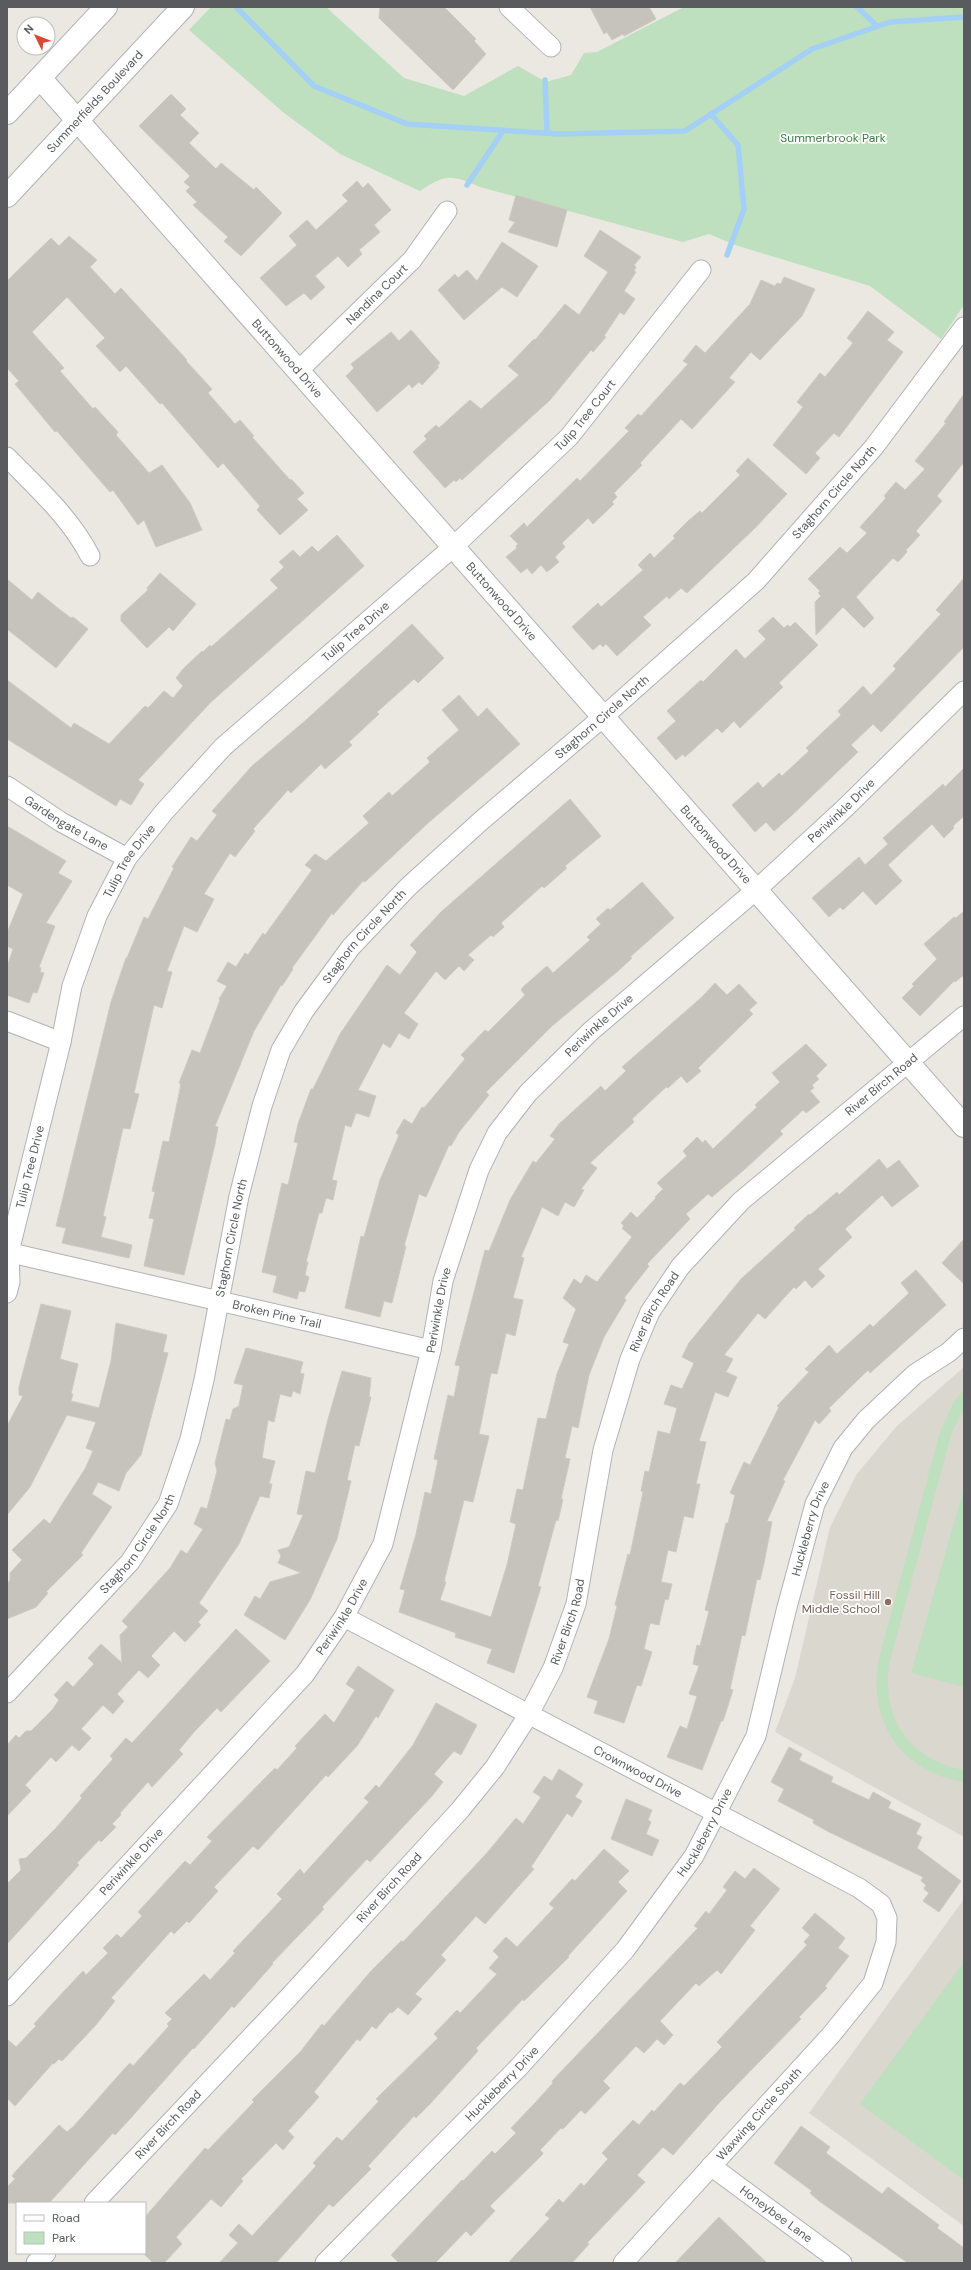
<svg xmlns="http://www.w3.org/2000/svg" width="971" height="2270" font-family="'DM Sans',sans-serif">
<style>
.education{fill:#dad7ce}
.green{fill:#bee0bf}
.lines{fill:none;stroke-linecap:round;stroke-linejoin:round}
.stream{stroke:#a4d0f6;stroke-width:5.5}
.building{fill:#c6c2bc;stroke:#cecabf}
.minor-casing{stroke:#b1b2b7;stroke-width:21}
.tertiary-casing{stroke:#b1b2b7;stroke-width:24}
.minor{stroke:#fff;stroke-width:19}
.tertiary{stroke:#fff;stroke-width:22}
.education-dot{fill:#8d6e63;stroke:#fff;stroke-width:1.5}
.labels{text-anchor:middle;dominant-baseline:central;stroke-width:3.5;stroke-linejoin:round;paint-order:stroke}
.street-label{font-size:12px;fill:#595b5f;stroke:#fff}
.park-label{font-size:12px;fill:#3b7c3f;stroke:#fff}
.education-label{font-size:12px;fill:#785e54;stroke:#fff;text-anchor:end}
</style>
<rect width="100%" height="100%" fill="#eae8e0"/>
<g class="education">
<polygon points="964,1367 964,1837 775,1732 795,1678 830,1527 856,1475 896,1427"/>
<polygon points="964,1899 964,2226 809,2113"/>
</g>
<g class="green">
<path d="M211 7H326L404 78 464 96 518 66 546 82 571 75 584 53 597 52 684 7H964V305L941 339 870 286 735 245 709 234 683 242 480 187C453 175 446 173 420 191L340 154 284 113 189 30Z"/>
<path d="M964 1389V1408L951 1435 890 1661C880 1717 908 1759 964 1770V1782C900 1772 867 1720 879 1658L940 1432 953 1404Z"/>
<polygon points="964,1488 964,1687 911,1673"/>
<polygon points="964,1962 964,2180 860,2104"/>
</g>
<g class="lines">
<g class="stream">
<polyline points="236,7 314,86 407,124 559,134 685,131 812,49 890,22 964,17"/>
<polyline points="857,7 877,26"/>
<polyline points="545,80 547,133"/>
<polyline points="711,114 738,145 744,209 727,255"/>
<polyline points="467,185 503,131"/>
</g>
</g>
<g class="building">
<polygon points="380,7 444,7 476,39 474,41 486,54 453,90 379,18"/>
<polygon points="590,7 649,7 656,19 624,36 623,34 612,40 607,32 604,34"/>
<polygon points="171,94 186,109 180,115 199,133 189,143 216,169 221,163 254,190 256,187 282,213 241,256 224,241 228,237 193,205 197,202 186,191 190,187 184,182 190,176 139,126"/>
<polygon points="357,181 363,188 368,183 391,210 374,225 380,232 359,250 362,254 348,267 338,256 315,276 325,287 311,300 304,293 286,306 260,278 297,245 289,236 307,220 316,230 348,201 342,195"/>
<polygon points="516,195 567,210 557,247 508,232 515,222 509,220"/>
<polygon points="600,230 641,257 634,265 636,267 634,271 636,272 624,291 635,299 624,315 620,312 604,336 606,337 593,352 591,350 550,400 462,480 460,478 456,482 454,480 445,488 413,452 427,439 424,436 436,425 439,428 470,400 481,409 519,375 508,366 534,339 535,340 565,304 579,315 608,272 584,256"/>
<polygon points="69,236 97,260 90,267 115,294 121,288 187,360 186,361 212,389 208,393 235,424 240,420 254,436 252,437 290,480 291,479 304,493 297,499 308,510 280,535 257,510 260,506 223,463 218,468 162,403 160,404 126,366 120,372 96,346 105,338 67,297 32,332 64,368 60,371 93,409 95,407 118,432 116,435 149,473 162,465 190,503 202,530 156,547 144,520 138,525 113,490 110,492 57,431 55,432 15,384 19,381 7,368 7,281 51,238 59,246"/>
<polygon points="502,242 538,266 517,297 502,287 464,320 438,290 455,274 458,278 467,270 477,281"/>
<polygon points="784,277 815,289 802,316 760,360 751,352 729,378 735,382 692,429 681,419 640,463 642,465 614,493 617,497 612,502 614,504 593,524 588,518 562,543 565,547 555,557 559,562 547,572 541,565 532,574 527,568 521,573 506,557 517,548 516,546 518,544 510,536 524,523 527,527 577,478 580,481 629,431 625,428 638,414 641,416 688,364 683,361 696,345 705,353 750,304 761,280 775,286 777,283 781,284"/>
<polygon points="868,311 894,332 887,340 903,352 839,437 834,433 815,453 820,458 806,474 773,445 803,407 797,402 820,373 825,377 853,343 847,338"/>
<polygon points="411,330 440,363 437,366 439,367 422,385 419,382 412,388 409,384 377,412 346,376 354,368 351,364 391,332 399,341"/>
<polygon points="964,394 964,462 937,496 942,501 916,531 920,535 906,550 907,552 898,562 893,558 856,597 874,618 864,628 843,607 816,635 815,602 821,596 818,593 820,591 808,579 840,547 847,553 867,533 860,527 886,498 884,496 896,482 905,490 925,469 915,461 946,423 944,422"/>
<polygon points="748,458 787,494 755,528 687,593 681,588 669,599 667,596 643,617 651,625 617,656 606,644 603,647 600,644 593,650 572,627 598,603 601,607 643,570 638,565 650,553 654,558 675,538 673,536 688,521 700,511 702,513 740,475 736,471"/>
<polygon points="337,535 364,566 211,702 138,780 144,784 131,805 120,799 116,806 7,739 7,680 71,728 74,723 109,744 145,706 148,708 164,691 173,698 183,686 176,678 183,669 202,651 203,652 210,645 211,647 278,588 270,580 284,567 279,562 293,550 300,557 312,546 318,552"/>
<polygon points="160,573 196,604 173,631 169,627 147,648 121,621 121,615 148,590 147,588"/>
<polygon points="964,578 964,647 881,732 873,724 851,745 858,752 789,818 774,831 766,822 755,832 732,805 758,782 763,788 779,773 782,776 809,751 806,748 841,715 838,711 863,686 871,695 896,669 893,666 941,614 936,610"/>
<polygon points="7,579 32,600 38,592 59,609 71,618 73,617 88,629 56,668 7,629"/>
<polygon points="773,617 784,628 788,625 790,627 795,622 818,645 779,683 783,687 740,728 734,721 722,733 717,728 685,757 683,754 676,760 657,738 676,721 667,711 701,680 703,682 736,649 745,659 766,639 758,631"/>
<polygon points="412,624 444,658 418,683 414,679 377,712 379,714 349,742 352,745 325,769 321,764 291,793 288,790 253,829 255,831 235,857 230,853 204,894 214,899 197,932 184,926 167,971 172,972 162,1008 154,1005 134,1093 139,1094 130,1129 123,1128 103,1216 106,1217 101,1237 132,1245 129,1258 62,1243 66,1228 56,1226 111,1002 126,958 127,958 144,917 148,919 174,868 172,867 191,837 197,841 217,815 212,811 252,766 306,720"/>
<polygon points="459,695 478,717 487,708 520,744 428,823 365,882 363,881 333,915 332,913 292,968 293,969 282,986 281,985 254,1031 215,1126 218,1127 215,1144 184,1275 144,1266 154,1219 149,1218 155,1192 152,1191 163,1141 169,1142 181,1084 179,1083 192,1050 200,1053 220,1000 219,999 227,986 217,981 228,962 236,967 245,953 248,955 263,933 265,935 312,870 305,865 315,854 326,861 369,823 363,816 389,792 392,796 430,762 427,758 459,730 442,710"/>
<polygon points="964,768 964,816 953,826 954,828 944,838 932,824 888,865 902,881 876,905 863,891 843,910 840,907 829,917 812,898 859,857 865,865 888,844 883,838 943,784 945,787"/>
<polygon points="570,799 601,836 565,866 567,868 544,888 542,886 501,923 504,927 493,937 491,935 468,955 474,960 464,971 459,966 445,980 436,971 404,1013 418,1024 409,1039 399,1033 390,1048 383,1043 358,1090 376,1096 369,1117 356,1113 351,1127 345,1125 332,1180 337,1181 333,1200 326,1198 322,1213 319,1213 306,1262 308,1262 305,1275 309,1277 305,1292 299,1291 297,1299 273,1292 277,1276 262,1272 282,1183 288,1185 298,1143 294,1142 298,1124 311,1089 313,1089 340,1034 387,965 400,975 417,952 410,945 442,911"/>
<polygon points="7,826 66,861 58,873 72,881 46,923 55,926 39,967 41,968 40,972 44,973 37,993 33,992 29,1003 7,995 7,967 13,949 7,946 7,933 23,894 7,885"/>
<polygon points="642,882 674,918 630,957 632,958 618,971 552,1026 486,1092 489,1095 459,1132 451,1146 449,1145 426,1197 419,1194 404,1246 406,1246 392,1303 384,1301 380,1317 345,1308 361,1236 364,1237 380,1180 399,1135 396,1133 404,1119 412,1124 422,1107 424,1108 465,1059 461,1055 485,1030 488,1032 525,995 521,990 523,987 547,966 553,973 590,940 587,937 601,924 596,919 608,908 610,910"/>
<polygon points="964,911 964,975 955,982 954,981 920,1016 902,998 914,986 912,984 937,959 924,944 954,917 956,918"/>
<polygon points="715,983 727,995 739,984 757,1003 749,1010 753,1014 698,1068 701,1071 687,1083 681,1076 668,1088 666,1087 632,1119 634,1122 590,1163 597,1168 581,1189 584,1190 574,1207 565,1202 558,1216 542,1207 521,1257 524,1258 513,1298 523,1300 515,1336 506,1333 497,1374 491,1373 479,1434 489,1436 473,1502 464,1500 444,1582 446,1582 440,1600 491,1617 507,1565 516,1524 510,1522 517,1489 523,1490 538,1418 546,1419 557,1374 569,1344 563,1342 576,1309 563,1298 574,1279 581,1284 586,1275 597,1282 632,1237 622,1228 624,1226 621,1223 631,1212 637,1218 656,1198 655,1197 663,1189 657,1183 687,1156 683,1151 697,1137 703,1143 705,1140 713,1149 757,1107 755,1105 780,1082 772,1073 806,1044 827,1065 816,1076 819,1079 812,1085 814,1088 810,1091 820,1102 806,1113 803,1110 780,1131 783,1134 745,1169 712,1197 708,1194 686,1214 690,1219 647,1264 649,1266 624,1298 626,1300 604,1337 589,1375 578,1428 572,1426 565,1458 570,1459 561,1499 563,1499 558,1521 556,1520 538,1586 541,1587 514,1673 487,1663 492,1649 455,1637 456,1633 399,1612 405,1590 400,1589 416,1534 425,1492 431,1494 438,1460 434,1459 448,1395 454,1397 460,1366 455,1365 485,1250 489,1251 510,1200 533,1161 536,1163 555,1139 550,1136 559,1124 601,1086 605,1091 626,1071 622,1067 702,997"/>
<polygon points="879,1159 887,1169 899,1160 919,1186 892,1207 882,1195 845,1229 852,1237 818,1269 825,1276 812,1288 805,1280 796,1289 794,1287 765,1319 758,1313 724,1355 733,1359 726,1372 737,1377 728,1397 715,1392 699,1441 706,1442 696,1484 700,1484 693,1518 684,1516 676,1552 668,1550 661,1582 672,1584 668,1600 665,1599 659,1625 650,1623 644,1649 652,1652 641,1686 637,1685 624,1723 594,1713 598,1701 587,1697 609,1639 617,1606 615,1605 628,1554 630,1555 643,1492 641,1491 645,1471 649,1472 658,1431 670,1434 677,1408 664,1404 671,1385 682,1389 694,1363 682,1357 689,1343 741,1279 796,1229 794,1228 809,1214 810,1215 837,1192 839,1195"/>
<polygon points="964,1239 964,1284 942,1263"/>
<polygon points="916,1270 946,1305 870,1373 868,1370 829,1408 831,1411 819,1424 815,1420 783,1480 785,1481 767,1521 772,1522 764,1563 760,1580 757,1579 745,1636 742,1635 730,1689 733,1690 723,1721 721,1721 702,1770 667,1757 680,1726 687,1729 697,1696 689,1694 699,1666 693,1664 697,1645 700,1646 709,1611 705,1610 726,1523 728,1523 735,1495 730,1493 744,1462 750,1465 779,1407 777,1406 809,1372 805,1369 829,1345 837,1354 870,1324 873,1327 909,1293 901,1283"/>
<polygon points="41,1304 71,1311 60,1359 78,1364 71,1394 73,1394 71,1401 99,1408 111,1361 116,1323 167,1335 163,1352 168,1353 141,1455 126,1473 119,1491 98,1482 92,1494 112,1507 81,1553 83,1555 46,1592 48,1593 36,1607 7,1619 7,1584 10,1580 10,1573 22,1560 12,1550 44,1519 50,1524 63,1503 85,1469 93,1451 86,1448 96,1422 67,1415 30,1487 7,1515 7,1426 23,1396 19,1395 19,1387"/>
<polygon points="246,1348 303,1362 300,1373 304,1374 300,1394 293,1391 291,1397 280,1394 274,1422 268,1420 262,1458 275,1461 269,1484 272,1484 269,1498 260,1496 239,1544 199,1603 208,1611 198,1622 201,1625 185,1642 174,1631 151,1656 160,1665 148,1678 139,1670 117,1694 124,1701 113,1714 103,1705 81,1729 91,1738 79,1751 72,1745 56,1762 51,1757 25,1785 31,1791 7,1816 7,1745 16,1735 19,1738 26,1731 31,1731 52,1710 59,1700 54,1695 67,1681 73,1687 94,1664 88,1658 101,1644 122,1663 120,1635 128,1627 122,1621 170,1568 181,1550 187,1554 203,1529 194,1524 201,1507 207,1509 217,1471 215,1463 226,1419 230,1420 233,1409 239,1406 243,1385 234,1383"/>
<polygon points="342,1371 371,1378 369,1397 371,1397 359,1446 355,1445 347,1480 351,1481 337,1539 310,1600 285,1640 244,1615 255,1596 260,1599 270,1582 301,1573 278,1563 281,1556 278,1550 289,1547 303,1515 297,1514 306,1471 315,1473 328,1419"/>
<polygon points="236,1629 270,1661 221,1712 217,1708 194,1732 179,1750 183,1754 152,1787 148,1782 120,1813 121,1815 112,1824 116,1827 101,1842 99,1840 77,1863 79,1865 7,1944 7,1884 21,1870 19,1859 26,1858 56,1828 82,1798 80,1796 113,1759 110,1756 126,1738 132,1743"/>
<polygon points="358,1666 394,1690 378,1718 376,1716 357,1746 328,1777 326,1775 258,1850 253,1846 214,1887 218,1891 189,1923 187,1921 174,1934 171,1931 111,1998 115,2001 95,2026 62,2061 59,2059 54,2064 53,2063 15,2106 7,2098 7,2039 16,2047 36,2026 34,2024 53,2003 83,1971 86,1975 108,1953 103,1948 117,1934 121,1938 142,1916 138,1912 172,1875 185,1861 190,1865 212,1841 207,1837 275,1768 277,1770 297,1748 295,1746 325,1714 334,1723 355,1690 346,1684"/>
<polygon points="436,1703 477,1725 461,1755 454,1751 434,1774 443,1782 432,1796 370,1862 367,1859 322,1907 324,1909 272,1963 273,1964 234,2008 232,2006 194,2049 193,2048 128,2121 115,2135 113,2133 49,2203 7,2203 7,2187 15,2179 12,2176 15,2172 59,2125 67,2132 74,2126 125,2068 130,2063 133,2066 169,2026 167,2024 172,2019 165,2013 204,1974 210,1980 235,1953 233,1951 282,1899 277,1894 300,1869 304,1874 369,1802 364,1798 376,1785 379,1788 413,1745"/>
<polygon points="789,1747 802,1754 799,1760 833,1777 831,1782 869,1800 873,1792 891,1802 888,1808 921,1824 916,1834 922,1837 917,1848 961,1881 939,1912 923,1901 929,1893 924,1889 926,1885 921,1881 923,1877 829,1832 813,1823 814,1820 778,1801 784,1789 771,1782"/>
<polygon points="559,1769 583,1784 575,1797 582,1801 572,1817 567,1813 531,1867 534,1869 485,1924 476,1916 441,1955 446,1960 415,1994 422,1999 408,2015 398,2007 392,2013 390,2012 376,2029 372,2026 360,2041 357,2039 314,2092 319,2097 288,2131 294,2137 283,2150 276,2143 241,2179 243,2181 221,2207 211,2199 176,2237 182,2244 164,2263 153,2263 145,2255 145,2217 205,2148 208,2150 254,2102 252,2100 301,2051 322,2024 324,2026 371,1971 401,1941 403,1942 486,1854 516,1818 523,1824 541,1797 533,1792 544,1776 552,1781"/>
<polygon points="626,1799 652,1810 648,1820 651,1822 646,1834 659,1840 652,1856 611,1839"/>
<polygon points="604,1849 629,1871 618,1882 627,1891 568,1956 569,1957 524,2001 523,1999 476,2048 478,2051 429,2105 416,2118 414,2116 368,2166 371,2169 333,2207 329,2204 276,2263 219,2263 238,2243 229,2235 239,2224 252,2236 316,2166 313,2163 337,2137 342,2141 379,2101 376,2099 438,2038 434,2034 457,2010 460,2013 497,1974 489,1968 499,1957 493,1951 506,1937 517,1947 554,1908 549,1904 572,1879 575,1881"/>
<polygon points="754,1868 780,1889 750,1926 755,1930 721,1974 717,1970 699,1986 696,1983 660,2021 673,2035 664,2045 657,2039 644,2053 636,2046 603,2081 610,2088 585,2114 581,2110 563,2129 561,2128 540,2150 543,2153 542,2155 490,2206 495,2211 471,2236 466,2231 435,2263 399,2263 391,2255 462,2180 463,2181 492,2151 495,2154 516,2133 511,2128 534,2104 553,2083 552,2081 698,1928 694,1926 706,1911 709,1914 727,1890 723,1887 735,1871 745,1879"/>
<polygon points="815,1913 845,1938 838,1948 849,1956 825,1986 827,1988 799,2017 801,2019 719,2103 673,2155 663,2147 637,2175 645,2182 587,2243 589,2244 572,2263 508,2263 550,2218 545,2215 559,2199 563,2203 581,2183 584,2186 608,2159 602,2153 633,2120 639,2125 652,2110 654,2112 680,2083 684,2086 722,2047 717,2042 807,1945 804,1942 810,1935 802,1928"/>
<polygon points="801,2126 830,2147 826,2153 882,2194 888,2187 939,2225 937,2228 964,2248 964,2263 908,2263 819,2201 810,2193 812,2191 774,2163"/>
<polygon points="719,2217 767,2263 675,2263"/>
</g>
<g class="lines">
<defs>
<g id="minor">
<polyline points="509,7 551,47"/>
<path id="s1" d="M298 371 412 260 447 211"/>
<path d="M7 457C37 488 70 517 90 556"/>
<path id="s2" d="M7 786 61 822 127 858"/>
<polyline points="7,1021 61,1042"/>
<path id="s3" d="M7 1252 431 1350"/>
<path id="s4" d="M7 1293 10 1282 9 1252 61 1042 72 986 97 916 127 858 164 812 223 747 453 547 569 437 701 270"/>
<path id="s5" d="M344 1617 859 1888 881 1904 887 1918 886 1942 873 1983 831 2035 623 2263"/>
<path id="s6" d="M7 1693 130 1562 168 1504 190 1439 204 1380 239 1196 262 1106 281 1050 304 1011 351 947 408 887 482 820 603 717 756 581 874 447 964 327"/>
<path id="s7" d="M7 1996 305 1674 344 1617 383 1544 431 1350 443 1281 479 1170 497 1133 528 1093 591 1031 756 890 845 808 964 691"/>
<path id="s8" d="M711 2166 842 2263"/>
<path id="s9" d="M94 2203 289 1997 460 1810 495 1767 529 1714 553 1668 576 1604 603 1450 630 1359 650 1312 680 1267 741 1201 964 1016"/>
<polyline points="36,2263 46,2253"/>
<path id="s10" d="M325 2263 519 2067 625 1950 694 1856 756 1736 786 1611 815 1504 843 1448 866 1420 915 1374 949 1352 964 1338"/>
</g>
<g id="tertiary">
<path id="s11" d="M40 78 964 1126"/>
<polyline points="7,113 106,7"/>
<path id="s12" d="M7 196 183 7"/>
</g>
</defs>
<use href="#minor" class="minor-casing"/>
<use href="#tertiary" class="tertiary-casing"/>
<use href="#minor" class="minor"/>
<use href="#tertiary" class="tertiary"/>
</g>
<circle class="education-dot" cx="888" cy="1602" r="4"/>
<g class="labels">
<g class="street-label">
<text stroke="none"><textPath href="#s12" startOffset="129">Summerfields Boulevard</textPath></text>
<text stroke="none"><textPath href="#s1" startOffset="110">Nandina Court</textPath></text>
<text stroke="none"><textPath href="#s11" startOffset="374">Buttonwood Drive</textPath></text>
<text stroke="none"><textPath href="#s4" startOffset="1093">Tulip Tree Court</textPath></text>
<text stroke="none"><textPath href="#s6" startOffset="1507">Staghorn Circle North</textPath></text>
<text stroke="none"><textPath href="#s11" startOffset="698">Buttonwood Drive</textPath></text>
<text stroke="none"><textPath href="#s4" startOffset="777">Tulip Tree Drive</textPath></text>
<text stroke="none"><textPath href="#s6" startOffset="1183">Staghorn Circle North</textPath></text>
<text stroke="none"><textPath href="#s7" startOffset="1491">Periwinkle Drive</textPath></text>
<text stroke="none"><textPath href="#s2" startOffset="70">Gardengate Lane</textPath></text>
<text stroke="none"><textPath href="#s11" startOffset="1022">Buttonwood Drive</textPath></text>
<text stroke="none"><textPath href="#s4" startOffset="453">Tulip Tree Drive</textPath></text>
<text stroke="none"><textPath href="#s6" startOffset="859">Staghorn Circle North</textPath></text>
<text stroke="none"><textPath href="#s7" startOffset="1167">Periwinkle Drive</textPath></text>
<text stroke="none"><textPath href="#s9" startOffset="1404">River Birch Road</textPath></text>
<text stroke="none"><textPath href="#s4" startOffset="129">Tulip Tree Drive</textPath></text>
<text stroke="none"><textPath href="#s6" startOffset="523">Staghorn Circle North</textPath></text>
<text stroke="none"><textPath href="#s7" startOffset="831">Periwinkle Drive</textPath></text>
<text stroke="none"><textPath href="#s9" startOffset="1080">River Birch Road</textPath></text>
<text stroke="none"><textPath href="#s3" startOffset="277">Broken Pine Trail</textPath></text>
<text stroke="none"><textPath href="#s10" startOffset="900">Huckleberry Drive</textPath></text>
<text stroke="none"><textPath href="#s6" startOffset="199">Staghorn Circle North</textPath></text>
<text stroke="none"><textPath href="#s7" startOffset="507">Periwinkle Drive</textPath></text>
<text stroke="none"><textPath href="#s9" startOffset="756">River Birch Road</textPath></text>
<text stroke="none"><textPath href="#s5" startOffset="332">Crownwood Drive</textPath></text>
<text stroke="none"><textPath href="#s10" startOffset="576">Huckleberry Drive</textPath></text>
<text stroke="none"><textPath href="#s7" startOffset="183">Periwinkle Drive</textPath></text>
<text stroke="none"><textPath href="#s9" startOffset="432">River Birch Road</textPath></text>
<text stroke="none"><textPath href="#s10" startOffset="252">Huckleberry Drive</textPath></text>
<text transform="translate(759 2114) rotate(-48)">Waxwing Circle South</text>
<text stroke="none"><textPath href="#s9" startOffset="108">River Birch Road</textPath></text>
<text stroke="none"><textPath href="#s8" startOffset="81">Honeybee Lane</textPath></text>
</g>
<g class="park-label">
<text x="833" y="138">Summerbrook Park</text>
</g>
<g class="education-label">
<text x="880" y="1595">Fossil Hill<tspan x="880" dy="14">Middle School</tspan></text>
</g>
</g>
<rect width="971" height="2270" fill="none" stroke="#595b5f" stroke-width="16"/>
<rect x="16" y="2202" width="130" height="52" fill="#ffffff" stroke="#bdbdbf"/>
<rect x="24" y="2215" width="20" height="6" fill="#ffffff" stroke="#bdbdbf"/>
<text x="52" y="2222" font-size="12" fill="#595b5f">Road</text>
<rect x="24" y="2232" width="20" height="12" fill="#bee0bf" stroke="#bdbdbf"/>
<text x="52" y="2242" font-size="12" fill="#595b5f">Park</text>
<g transform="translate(36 36) rotate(313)"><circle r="19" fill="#ffffff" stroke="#bdbdbf"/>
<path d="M0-3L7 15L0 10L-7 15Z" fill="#d84838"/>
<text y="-6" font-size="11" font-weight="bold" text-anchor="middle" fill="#595b5f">N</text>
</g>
</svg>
